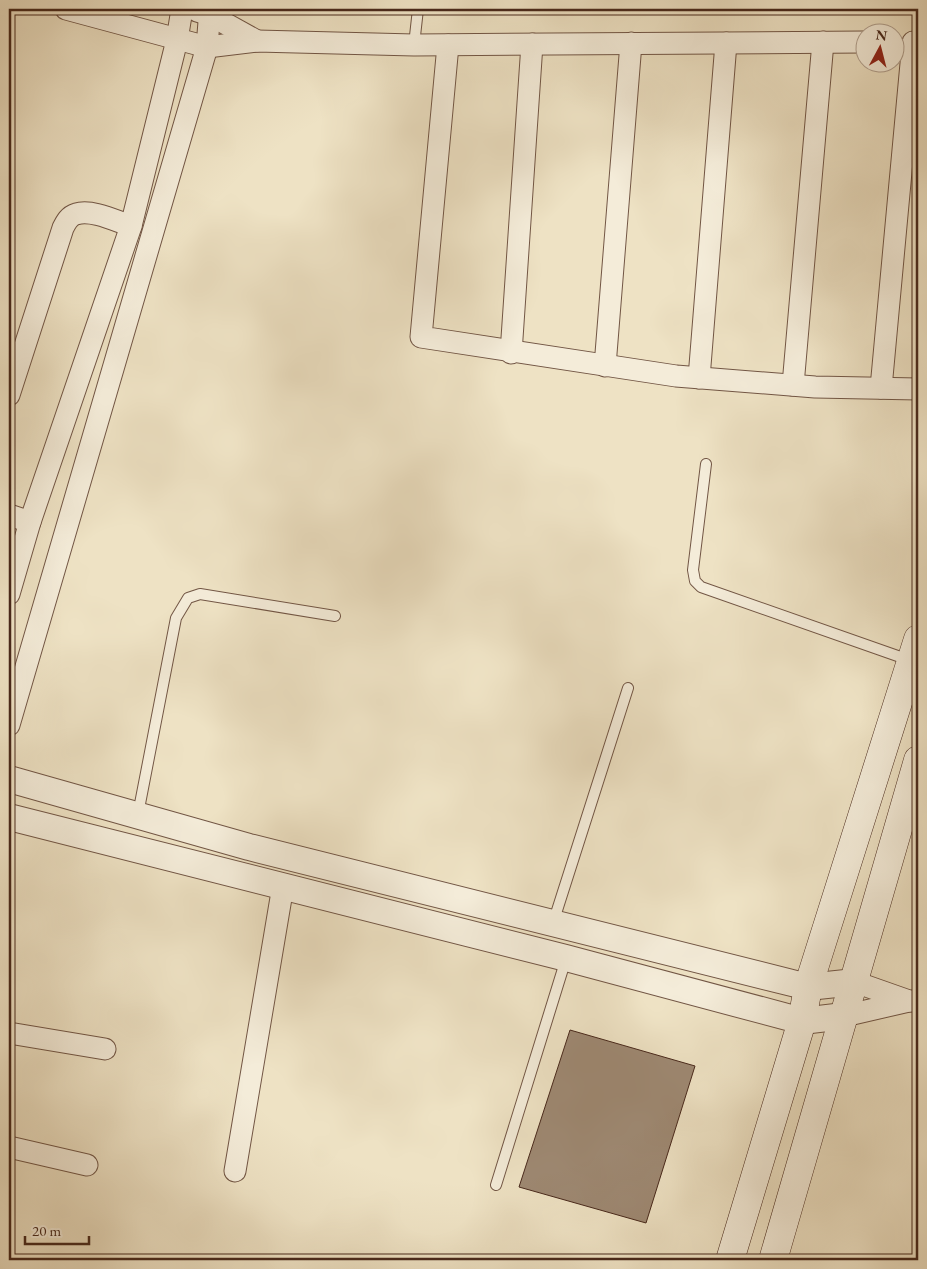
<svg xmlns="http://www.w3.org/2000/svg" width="927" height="1269" font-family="'EB Garamond',serif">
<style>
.building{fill:#9e8973;stroke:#48281b}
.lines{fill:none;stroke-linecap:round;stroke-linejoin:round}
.service-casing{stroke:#725645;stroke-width:12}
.minor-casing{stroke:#725645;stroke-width:23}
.tertiary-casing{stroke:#725645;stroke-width:28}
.secondary-casing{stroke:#48281b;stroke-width:29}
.service{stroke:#f4ecd9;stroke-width:10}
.minor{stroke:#f4ecd9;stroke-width:21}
.tertiary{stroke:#f4ecd9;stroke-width:26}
.secondary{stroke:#f4ecd9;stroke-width:28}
</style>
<rect width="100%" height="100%" fill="#eee2c4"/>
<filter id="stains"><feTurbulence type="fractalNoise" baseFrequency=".004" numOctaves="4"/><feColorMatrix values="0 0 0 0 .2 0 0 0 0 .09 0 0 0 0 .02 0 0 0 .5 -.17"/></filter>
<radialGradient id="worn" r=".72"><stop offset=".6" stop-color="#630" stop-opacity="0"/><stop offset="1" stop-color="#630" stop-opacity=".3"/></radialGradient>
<polygon class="building" points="570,1030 695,1066 646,1223 519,1187"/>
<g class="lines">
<defs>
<g id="service">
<polyline points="414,45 418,9"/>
<polyline points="706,464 693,570 695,581 701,587 909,660"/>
<polyline points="138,814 176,618 188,598 200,594 335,616"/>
<polyline points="553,923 628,688"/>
<polyline points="496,1185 566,959"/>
</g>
<g id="minor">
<polyline points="66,9 207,47 257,41 414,45 864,42"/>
<polyline points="197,11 210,15 257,41"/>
<polyline points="448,45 421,337 676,376 815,387 918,389"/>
<polyline points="511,353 532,44"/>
<polyline points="605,366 631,43"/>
<polyline points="699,378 726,43"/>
<polyline points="793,385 823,42"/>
<polyline points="881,388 913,42"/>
<path d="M9 395 63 228C66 222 69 216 76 214 92 209 116 221 131 226"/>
<polyline points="9,515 30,522"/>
<polyline points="9,594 30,522 131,226 177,40 182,9"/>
<polyline points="9,725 207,47 210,9"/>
<polyline points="855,982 909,1001 918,1001"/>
<polyline points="844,1016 909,1001"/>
<polyline points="9,1033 105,1049"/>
<polyline points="9,1147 87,1165"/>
<polyline points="235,1171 283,886"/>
</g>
<g id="tertiary">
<polyline points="9,779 249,847 808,987 855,982"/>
<polyline points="9,817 566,958 802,1021 844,1016"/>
</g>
<g id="secondary">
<polyline points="730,1260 802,1021 808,987 918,639"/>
<polyline points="773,1260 918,760"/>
</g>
</defs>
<use href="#service" class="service-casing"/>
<use href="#minor" class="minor-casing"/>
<use href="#tertiary" class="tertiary-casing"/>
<use href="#secondary" class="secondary-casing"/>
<use href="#service" class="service"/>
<use href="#minor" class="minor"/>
<use href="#tertiary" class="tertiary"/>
<use href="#secondary" class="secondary"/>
</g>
<rect width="927" height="1269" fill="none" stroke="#eee2c4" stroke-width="30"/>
<rect x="10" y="10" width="907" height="1249" fill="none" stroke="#48281b" stroke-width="2.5"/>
<rect x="15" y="15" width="897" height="1239" fill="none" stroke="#48281b"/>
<g transform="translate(880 48) rotate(7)"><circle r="24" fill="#f4ecd9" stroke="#af9e8d"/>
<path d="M0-4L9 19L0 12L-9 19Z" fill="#8f2418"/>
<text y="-8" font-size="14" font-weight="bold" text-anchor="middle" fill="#48281b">N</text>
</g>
<path d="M25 1236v8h64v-8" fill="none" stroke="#48281b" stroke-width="2.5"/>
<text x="32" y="1236" font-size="15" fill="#48281b" stroke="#f4ecd9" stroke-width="4" paint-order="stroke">20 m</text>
<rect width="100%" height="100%" filter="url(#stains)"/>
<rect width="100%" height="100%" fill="url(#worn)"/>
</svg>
